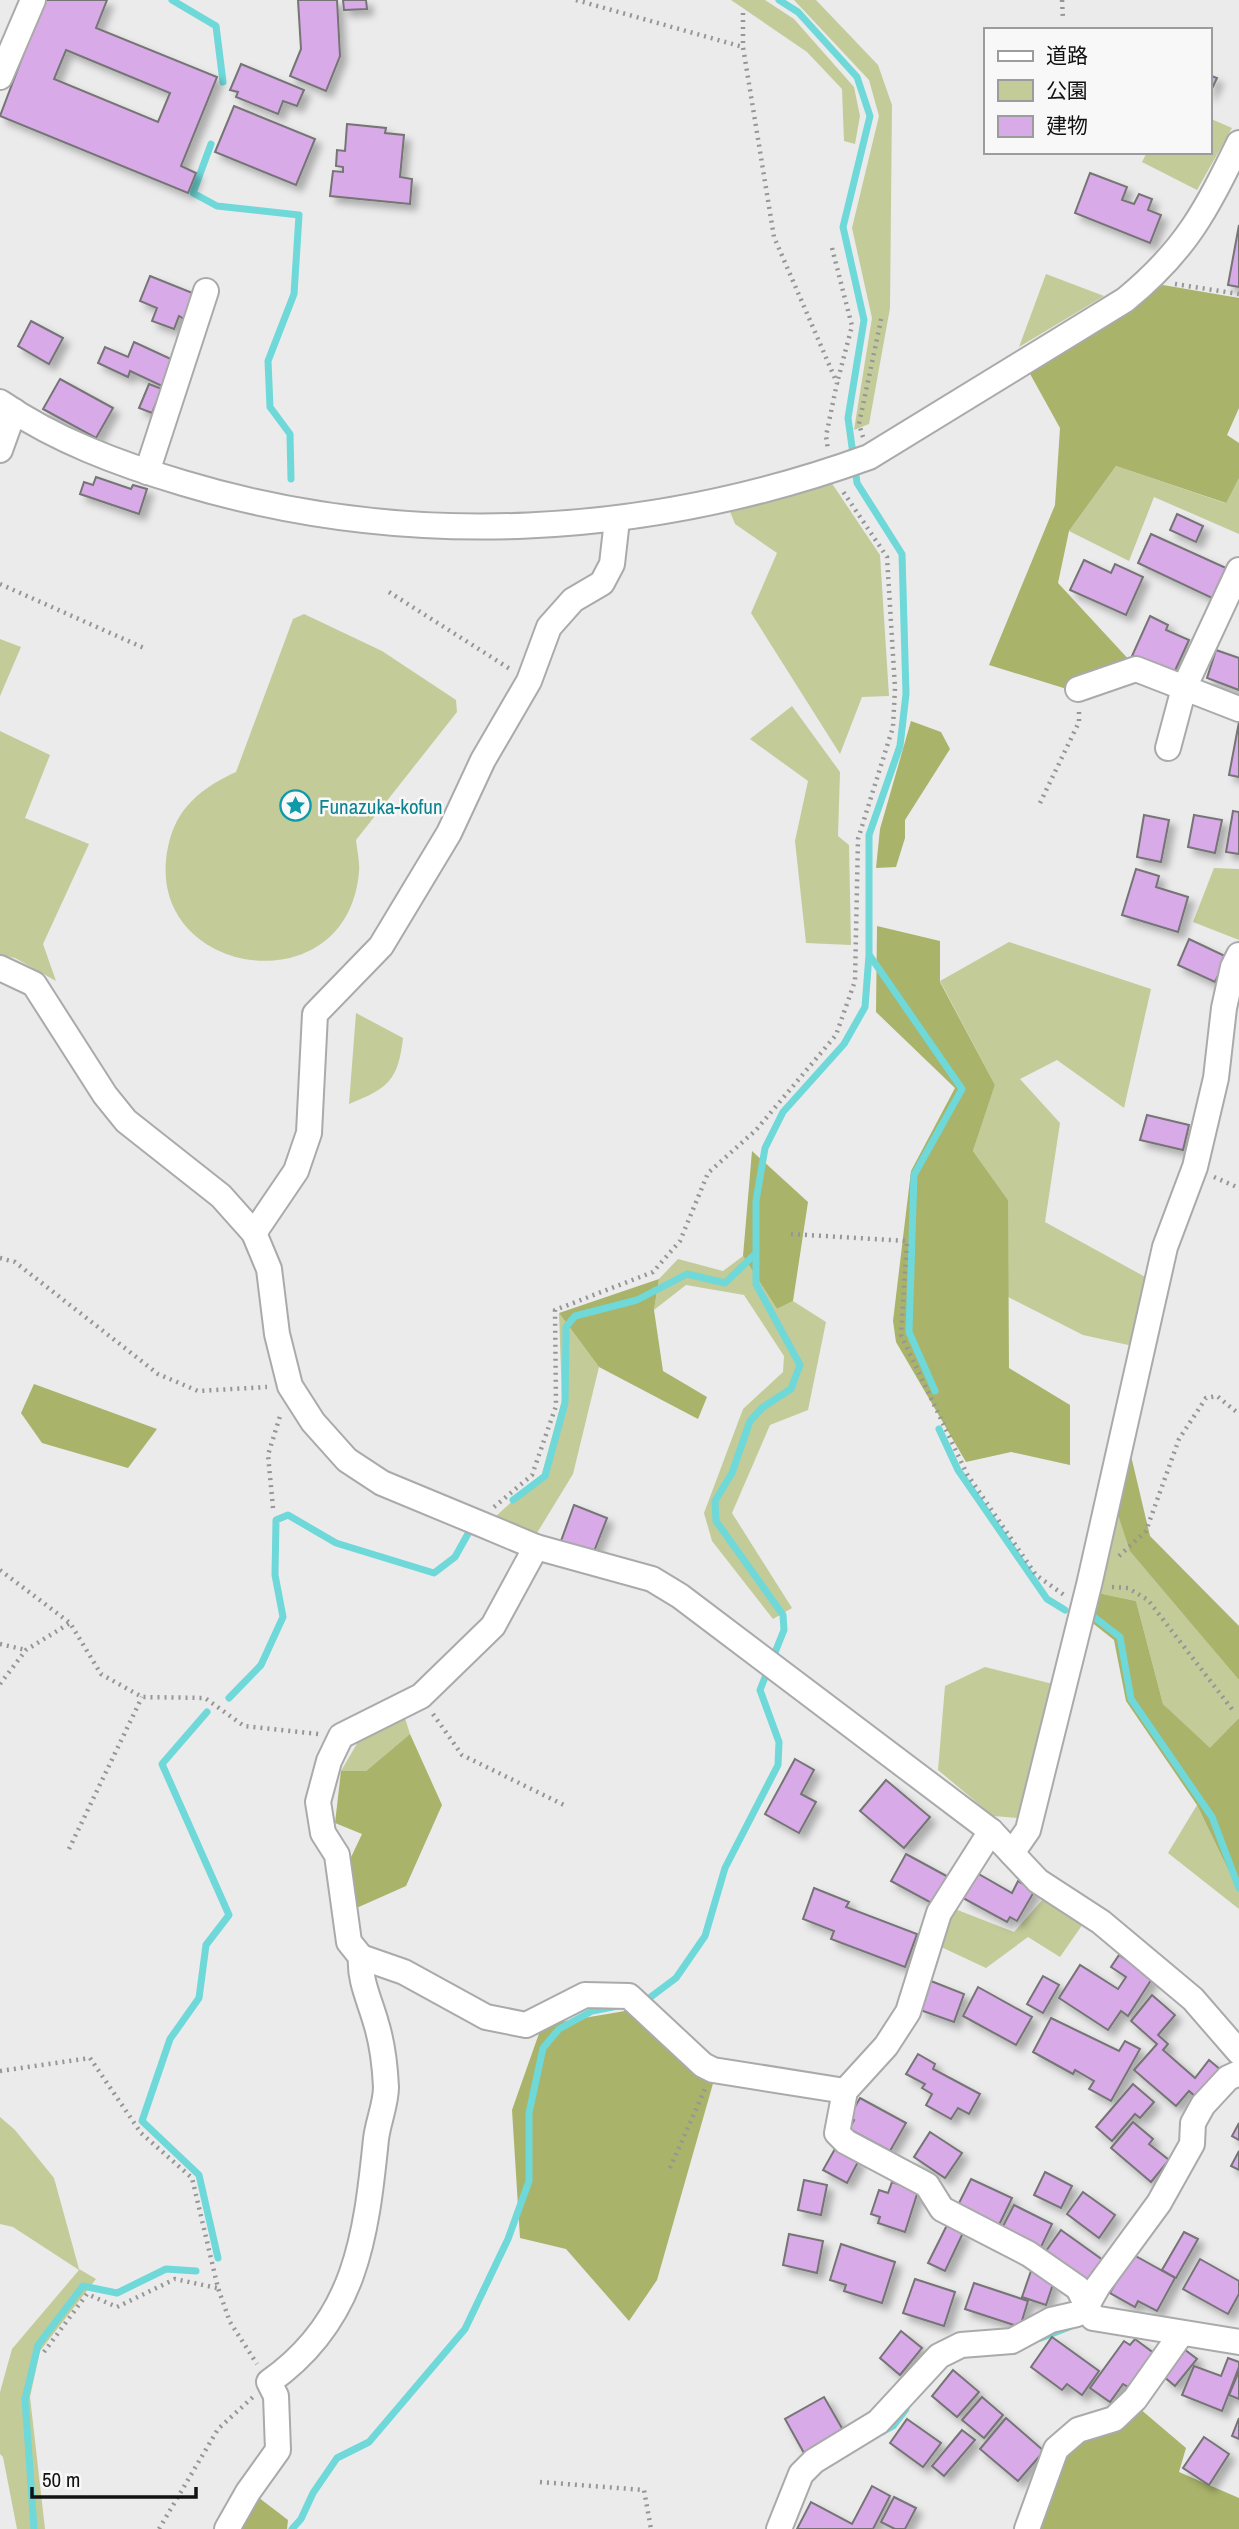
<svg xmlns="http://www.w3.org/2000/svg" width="1239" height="2529" font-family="'Archivo Narrow','Noto Sans JP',sans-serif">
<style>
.green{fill:#c3cb99}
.forest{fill:#a9b36a}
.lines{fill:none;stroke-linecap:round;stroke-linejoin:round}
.stream{stroke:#6fd8d8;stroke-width:7}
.building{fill:#d8aae7;stroke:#757475;stroke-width:2;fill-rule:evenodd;filter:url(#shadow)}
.street-casing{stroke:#aaaaab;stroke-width:28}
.path{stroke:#969697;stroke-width:4.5;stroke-dasharray:2 5;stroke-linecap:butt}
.street{stroke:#fff;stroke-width:24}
.labels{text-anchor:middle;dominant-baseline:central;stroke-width:5;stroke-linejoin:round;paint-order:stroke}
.culture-label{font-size:21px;fill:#0d838f;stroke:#f8f8f9;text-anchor:start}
</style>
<defs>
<filter id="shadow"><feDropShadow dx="6" dy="6" stdDeviation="3.5" flood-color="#0004"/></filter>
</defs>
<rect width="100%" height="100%" fill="#ebebec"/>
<g class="green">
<polygon points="731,0 765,0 794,19 854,87 860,116 855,144 844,141 842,89 807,52"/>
<polygon points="794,0 816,0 878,65 892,105 890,308 869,424 854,430 872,318 852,228 879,116 869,80"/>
<polygon points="1209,118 1232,128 1197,190 1142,162 1147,152 1209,152"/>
<polygon points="1046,274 1104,296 1019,347"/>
<polygon points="1116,466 1225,503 1239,478 1239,534 1154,497 1129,561 1069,531"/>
<polygon points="831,482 880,555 889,696 862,697 840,754 751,613 777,553 735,524 729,509"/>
<path d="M304 614 382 651 456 700 457 712 356 840C357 850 360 862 359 872 347 1010 141 976 168 847 176 808 201 788 236 772L293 619Z"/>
<polygon points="0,639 21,647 0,696"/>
<polygon points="792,706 840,772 838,836 849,845 851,945 806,943 795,841 808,781 750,739"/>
<polygon points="0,731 50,755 25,818 89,844 43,944 56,981 15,958 0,955"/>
<polygon points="1214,868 1239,869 1239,940 1193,922"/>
<polygon points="1009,942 1151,989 1124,1108 1057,1060 1020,1079 1060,1123 1045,1222 1149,1279 1133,1346 1083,1335 1008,1297 1008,1200 973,1151 995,1085 940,981"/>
<path d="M356 1013 403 1038C398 1081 388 1088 349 1104Z"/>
<polygon points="743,1256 777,1309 793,1301 826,1322 808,1410 770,1425 732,1513 792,1608 773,1619 712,1541 704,1513 743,1409 783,1372 784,1356 744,1295 686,1285 654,1310 659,1279 678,1259 723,1271"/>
<polygon points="559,1313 599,1367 573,1474 537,1533 495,1517 542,1474 562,1400"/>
<polygon points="1115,1506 1131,1551 1239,1680 1239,1718 1210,1749 1163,1704 1136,1601 1098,1593"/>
<polygon points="985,1667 1053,1684 1018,1818 993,1816 938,1770 945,1686"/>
<polygon points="404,1715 410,1734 366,1771 341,1771 362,1735"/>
<polygon points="1197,1805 1239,1892 1239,1909 1168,1853"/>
<polygon points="1045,1897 1085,1921 1060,1957 1028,1937 986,1968 939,1946 955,1909 1014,1932"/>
<polygon points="0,2117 15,2130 54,2178 79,2269 96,2279 40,2351 30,2397 45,2529 17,2529 3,2457 0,2454 0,2392 12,2349 79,2270 13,2227 0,2224"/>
</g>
<g class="forest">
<polygon points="1163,285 1239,298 1239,408 1227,435 1239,443 1239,478 1226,503 1116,466 1069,531 1058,583 1132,663 1070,690 989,665 1055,505 1060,428 1029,372"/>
<polygon points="911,721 941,732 950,749 905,820 905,838 896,867 876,868 880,829"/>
<polygon points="877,926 940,941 940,982 995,1085 973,1151 1008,1200 1009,1368 1070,1405 1070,1465 1011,1452 966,1462 896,1342 893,1321 911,1171 955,1088 876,1012"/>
<polygon points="752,1151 808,1202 793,1301 777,1309 743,1256"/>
<polygon points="659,1279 654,1310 663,1371 707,1397 698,1419 599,1367 559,1313"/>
<polygon points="34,1384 157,1429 128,1468 42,1443 21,1413"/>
<polygon points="1128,1443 1150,1536 1239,1626 1239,1680 1130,1551 1115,1506"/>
<polygon points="1098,1593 1136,1601 1163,1704 1210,1748 1239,1718 1239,1892 1197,1805 1126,1701 1114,1640 1090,1621"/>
<polygon points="410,1734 442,1805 406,1886 352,1910 345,1870 362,1834 335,1823 341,1771 366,1771"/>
<polygon points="631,2010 714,2080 657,2280 629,2321 566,2249 520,2238 512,2110 542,2025"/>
<polygon points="1139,2408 1186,2448 1179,2472 1239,2498 1239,2529 1035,2529 1064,2453 1085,2435"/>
<polygon points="254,2494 288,2520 287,2529 233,2529"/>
</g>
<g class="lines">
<g class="stream">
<polyline points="172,0 216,26 223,82"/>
<polyline points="211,144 193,193 217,206 299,215 294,294 268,361 270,407 290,434 291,479"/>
<polyline points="870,956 962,1089 914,1175 909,1332 935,1391"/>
<polyline points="939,1429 958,1470 1047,1599 1065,1610"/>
<polyline points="513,1500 545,1476 565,1403 566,1327 575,1316 637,1300 687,1274 725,1283 754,1255"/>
<polyline points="1094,1617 1120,1637 1131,1699 1212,1817 1239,1888"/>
<polyline points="229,1698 261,1665 283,1617 275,1575 276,1520 288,1515 336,1543 434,1573 455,1557 469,1532"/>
<polyline points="207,1712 162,1764 229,1915 206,1945 199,1998 170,2039 142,2121 199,2175 218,2258"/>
<polyline points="644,2002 676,1978 705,1936 725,1868 778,1765 779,1742 760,1690 784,1630 783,1615 716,1521 715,1501 732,1473 750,1421 763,1407 791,1389 800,1365 756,1284 756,1201 765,1148 783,1112 844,1044 865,1007 869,955 869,835 900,746 906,694 902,554 857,483 848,418 864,320 843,227 870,116 857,77 798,12 779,0"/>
<polyline points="1041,2338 1069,2327"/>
<polyline points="882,2432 893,2426 906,2409"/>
<polyline points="34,2529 25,2399 38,2345 83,2286 117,2293 166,2269 196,2271"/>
<polyline points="292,2529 301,2519 313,2493 337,2458 369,2442 465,2329 508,2239 529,2181 529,2113 543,2048 559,2029 592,2011 618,2006"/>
</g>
</g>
<g class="building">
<path d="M44 0H107L96 28 217 77 181 166 196 173 188 193 0 116ZM66 50 170 93 158 122 54 79Z"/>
<polygon points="298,0 337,0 340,56 326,91 290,76 301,49"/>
<polygon points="343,0 366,0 367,9 344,10"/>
<polygon points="241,64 304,90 297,106 283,101 278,114 236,97 238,92 230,90"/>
<polygon points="1209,75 1217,78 1209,95"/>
<polygon points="234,106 315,139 296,185 215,152"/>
<polygon points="347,124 386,128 385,133 404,135 400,177 412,179 410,204 330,196 333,171 343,172 343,167 336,166 337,150 345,151"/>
<polygon points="1090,173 1127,187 1122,200 1134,204 1139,194 1152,199 1148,210 1161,215 1150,243 1075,213"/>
<polygon points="1239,225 1239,287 1228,285"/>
<polygon points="150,276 195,294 184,319 179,316 174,329 152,321 157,308 140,301"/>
<polygon points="31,321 63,338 49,364 18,346"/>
<polygon points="134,342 173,360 162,386 130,371 128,377 98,363 105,347 128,357"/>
<polygon points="60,379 113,408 96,438 43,409"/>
<polygon points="149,384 162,389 152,413 139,408"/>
<polygon points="96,477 131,489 133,485 147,489 139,514 80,494 84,482 93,485"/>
<polygon points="1177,514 1203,526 1196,542 1170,530"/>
<polygon points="1151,534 1226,568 1212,598 1138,563"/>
<polygon points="1084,560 1111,573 1115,564 1143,577 1126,615 1070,590"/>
<polygon points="1150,616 1168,625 1166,630 1189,640 1173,675 1132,656"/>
<polygon points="1216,650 1239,658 1239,690 1207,678"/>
<polygon points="1239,722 1239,777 1229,775"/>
<polygon points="1233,811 1239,812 1239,854 1226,852"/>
<polygon points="1144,815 1169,820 1161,862 1137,857"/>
<polygon points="1194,815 1222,820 1215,853 1188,847"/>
<polygon points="1136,869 1159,876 1156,887 1188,897 1178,932 1122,915"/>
<polygon points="1189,939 1227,957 1215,982 1178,965"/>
<polygon points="1147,1115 1189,1125 1183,1150 1140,1140"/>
<polygon points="574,1505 607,1518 593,1554 561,1541"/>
<polygon points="795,1759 814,1770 801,1794 816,1802 799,1833 765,1814"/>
<polygon points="886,1780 930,1817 904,1848 860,1811"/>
<polygon points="906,1854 952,1879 937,1906 891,1881"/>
<polygon points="977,1873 1012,1893 1018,1881 1035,1890 1017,1921 1010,1917 1007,1922 963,1898"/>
<polygon points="814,1888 849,1902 846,1907 917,1934 905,1967 831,1939 834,1931 803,1919"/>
<polygon points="1119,1955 1153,1977 1128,2016 1121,2011 1108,2030 1059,1998 1080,1965 1118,1989 1126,1977 1111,1967"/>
<polygon points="1043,1976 1059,1985 1043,2013 1027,2004"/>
<polygon points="931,1981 964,1994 954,2022 920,2010"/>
<polygon points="978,1987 1032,2017 1016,2045 963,2016"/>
<polygon points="1152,1995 1175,2015 1158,2035 1168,2044 1163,2050 1195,2078 1209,2060 1221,2070 1197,2098 1189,2091 1176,2106 1134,2070 1157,2044 1131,2021"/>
<polygon points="1051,2018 1119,2051 1125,2041 1140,2049 1111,2101 1089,2089 1094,2081 1075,2070 1073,2074 1033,2052"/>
<polygon points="918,2054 935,2064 933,2069 980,2094 969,2114 958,2108 951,2119 926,2105 932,2094 922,2088 925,2084 906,2074"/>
<polygon points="1133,2084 1154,2102 1140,2118 1135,2114 1112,2141 1096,2127"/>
<polygon points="860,2098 906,2123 890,2151 849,2129 854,2120 849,2117"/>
<polygon points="1133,2122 1153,2139 1149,2144 1169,2160 1151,2182 1111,2148"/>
<polygon points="1239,2123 1239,2140 1232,2136"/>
<polygon points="930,2132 962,2153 945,2178 914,2157"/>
<polygon points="836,2147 859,2160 847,2183 823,2170"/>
<polygon points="1239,2151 1239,2170 1231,2166"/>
<polygon points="1045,2172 1072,2186 1061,2208 1034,2195"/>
<polygon points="971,2179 1012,2198 998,2227 957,2207"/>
<polygon points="804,2180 827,2185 821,2215 798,2210"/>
<polygon points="892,2182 918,2191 905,2232 878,2223 880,2217 871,2214 879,2190 888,2193"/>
<polygon points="1083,2192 1115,2215 1099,2238 1067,2214"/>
<polygon points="1014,2205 1052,2224 1040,2249 1001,2230"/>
<polygon points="947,2225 963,2233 945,2271 928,2263"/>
<polygon points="1061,2230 1107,2263 1091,2284 1046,2251"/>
<polygon points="1184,2232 1198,2239 1176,2278 1162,2270"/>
<polygon points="789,2234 823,2241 817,2273 783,2265"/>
<polygon points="841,2244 895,2262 882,2303 844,2291 846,2285 830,2280"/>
<polygon points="1132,2254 1175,2278 1157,2311 1138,2301 1135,2307 1110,2293"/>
<polygon points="1200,2259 1239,2281 1239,2294 1228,2314 1183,2289"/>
<polygon points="1031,2271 1055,2278 1046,2305 1022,2297"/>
<polygon points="915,2279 955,2292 944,2326 903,2313"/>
<polygon points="974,2283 1028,2301 1020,2327 965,2309"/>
<polygon points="901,2331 922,2348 900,2375 880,2358"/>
<polygon points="1052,2337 1099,2371 1082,2395 1067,2384 1062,2390 1031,2367"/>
<polygon points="1135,2339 1155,2354 1130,2388 1123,2384 1110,2402 1090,2388 1124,2341 1130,2345"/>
<polygon points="1184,2349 1197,2359 1175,2386 1163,2376"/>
<polygon points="1228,2358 1239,2362 1239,2367 1222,2411 1182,2395 1194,2366 1221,2376"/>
<polygon points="953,2370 979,2392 957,2417 932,2396"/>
<polygon points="1239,2371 1239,2399 1229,2395"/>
<polygon points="824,2397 843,2430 804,2453 785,2419"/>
<polygon points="982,2397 1003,2415 984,2438 962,2420"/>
<polygon points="1006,2418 1044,2451 1018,2481 980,2449"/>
<polygon points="1239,2418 1239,2439 1232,2436"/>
<polygon points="907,2419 941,2443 923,2467 890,2443"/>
<polygon points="962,2430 975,2440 944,2476 932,2466"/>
<polygon points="1204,2437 1229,2454 1209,2485 1183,2468"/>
<polygon points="872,2486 890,2496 873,2529 797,2529 811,2502 852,2524"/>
<polygon points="894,2497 916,2508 905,2529 895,2529 881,2522"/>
</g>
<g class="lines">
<defs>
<g id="street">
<polyline points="0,77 33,0"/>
<path d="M0 402C55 440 119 464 183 483 409 551 648 537 869 457L1125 300C1186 250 1205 212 1239 143"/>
<polyline points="0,450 14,411"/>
<polyline points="147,472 206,291"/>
<polyline points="1078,689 1136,669 1239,709"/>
<polyline points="1168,748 1184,688 1239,570"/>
<polyline points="0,968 34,984 105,1095 126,1121 221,1196 254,1233 269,1269 277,1334 290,1386 313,1422 347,1460 382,1483 481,1524 536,1547 652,1579 680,1596 991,1831 1038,1881 1101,1922 1193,1999 1239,2052"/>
<polyline points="254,1233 296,1171 309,1133 315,1014 381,946 449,833 483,760 529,681 549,627 573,600 602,583 612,564 617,520"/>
<polyline points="991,1831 939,1913 908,2012 886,2046 845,2091 837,2133 846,2142 927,2185 942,2209 1029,2254 1078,2288 1093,2318 1239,2342"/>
<polyline points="1012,1853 1028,1830 1089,1585 1165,1247 1195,1167 1216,1078 1224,1008 1233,967 1239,955"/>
<polyline points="361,1957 404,1972 486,2017 526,2025 585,1995 629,1996 703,2065 713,2070 845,2091"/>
<path d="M227 2529 248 2492 278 2450 276 2396 269 2382C356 2321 366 2237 376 2139 378 2122 386 2104 386 2087 385 2067 382 2042 376 2023 370 2001 359 1980 361 1957L349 1942 337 1855 323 1833 318 1802 329 1761 341 1736 421 1696 493 1626 536 1547"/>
<polyline points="779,2529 801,2474 814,2461 878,2422 939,2356 961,2345 1012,2341 1051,2320 1077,2314 1086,2307 1098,2286 1159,2203 1192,2144 1193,2123 1203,2105 1228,2078 1239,2073"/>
<polyline points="1027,2529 1056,2449 1078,2430 1114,2419 1135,2399 1181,2334"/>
</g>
</defs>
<use href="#street" class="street-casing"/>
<g class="path">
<polyline points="576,0 743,47"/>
<polyline points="1062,0 1063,20"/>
<polyline points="743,13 743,47 774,237 837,383 826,436 828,450"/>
<polyline points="832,248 852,326 837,383"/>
<polyline points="1175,284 1239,294"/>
<polyline points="863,437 859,424 882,315"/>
<polyline points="0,584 144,648"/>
<polyline points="389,592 510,669"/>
<polyline points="1040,803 1079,722 1079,711"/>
<polyline points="1214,1177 1239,1188"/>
<polyline points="791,1234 907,1241 901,1335 967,1474 1036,1575 1064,1595"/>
<polyline points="0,1258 15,1262 158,1374 198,1391 267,1387"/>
<polyline points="494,1507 532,1475 556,1406 555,1310 653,1272 680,1241 708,1173 756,1130 836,1035 855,981 858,839 893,727 895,688 887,557 842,490"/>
<polyline points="273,1508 268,1455 281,1413"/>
<polyline points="1119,1556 1146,1531 1179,1439 1206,1398 1217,1396 1239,1414"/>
<polyline points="0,1570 70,1623 101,1674 142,1697 205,1698 244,1726 319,1734"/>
<polyline points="1112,1587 1128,1588 1148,1600 1235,1713"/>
<polyline points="0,1644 26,1650"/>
<polyline points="0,1684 26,1650 70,1623"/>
<polyline points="433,1714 462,1755 564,1805"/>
<polyline points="69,1849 142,1697"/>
<polyline points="0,2071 90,2058 141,2133 192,2178 218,2288 230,2322 257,2364"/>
<polyline points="670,2168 705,2089"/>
<polyline points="44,2352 87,2294 117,2307 175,2279 217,2288"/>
<polyline points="540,2482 644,2490 651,2529"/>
<polyline points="159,2529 218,2429 253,2397"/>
</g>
<use href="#street" class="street"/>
</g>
<defs>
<symbol id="sight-ring" viewBox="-11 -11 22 22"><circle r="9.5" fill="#f8f8f9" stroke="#0f9aa8" stroke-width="1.5"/><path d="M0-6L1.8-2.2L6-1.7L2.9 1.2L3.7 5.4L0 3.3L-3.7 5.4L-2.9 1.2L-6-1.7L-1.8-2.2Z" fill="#0f9aa8"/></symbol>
</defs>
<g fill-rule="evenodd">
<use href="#sight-ring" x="278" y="788" width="35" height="35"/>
</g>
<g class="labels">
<g class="culture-label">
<text x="319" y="806">Funazuka-kofun</text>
</g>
</g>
<rect x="984" y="28" width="228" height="126" fill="#f8f8f9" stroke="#9c9c9d" stroke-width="2"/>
<rect x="998" y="51" width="35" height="10" fill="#ffffff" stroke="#9c9c9d" stroke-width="2"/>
<text x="1046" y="63" font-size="21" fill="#121212">道路</text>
<rect x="998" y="80" width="35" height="21" fill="#c3cb99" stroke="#9c9c9d" stroke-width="2"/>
<text x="1046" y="98" font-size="21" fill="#121212">公園</text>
<rect x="998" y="116" width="35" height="21" fill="#d8aae7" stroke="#9c9c9d" stroke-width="2"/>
<text x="1046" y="133" font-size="21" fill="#121212">建物</text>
<path d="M32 2487v10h164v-10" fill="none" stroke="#121212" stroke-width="3.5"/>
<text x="42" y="2487" font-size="21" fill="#121212" stroke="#f8f8f9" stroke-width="5" paint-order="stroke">50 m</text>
</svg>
